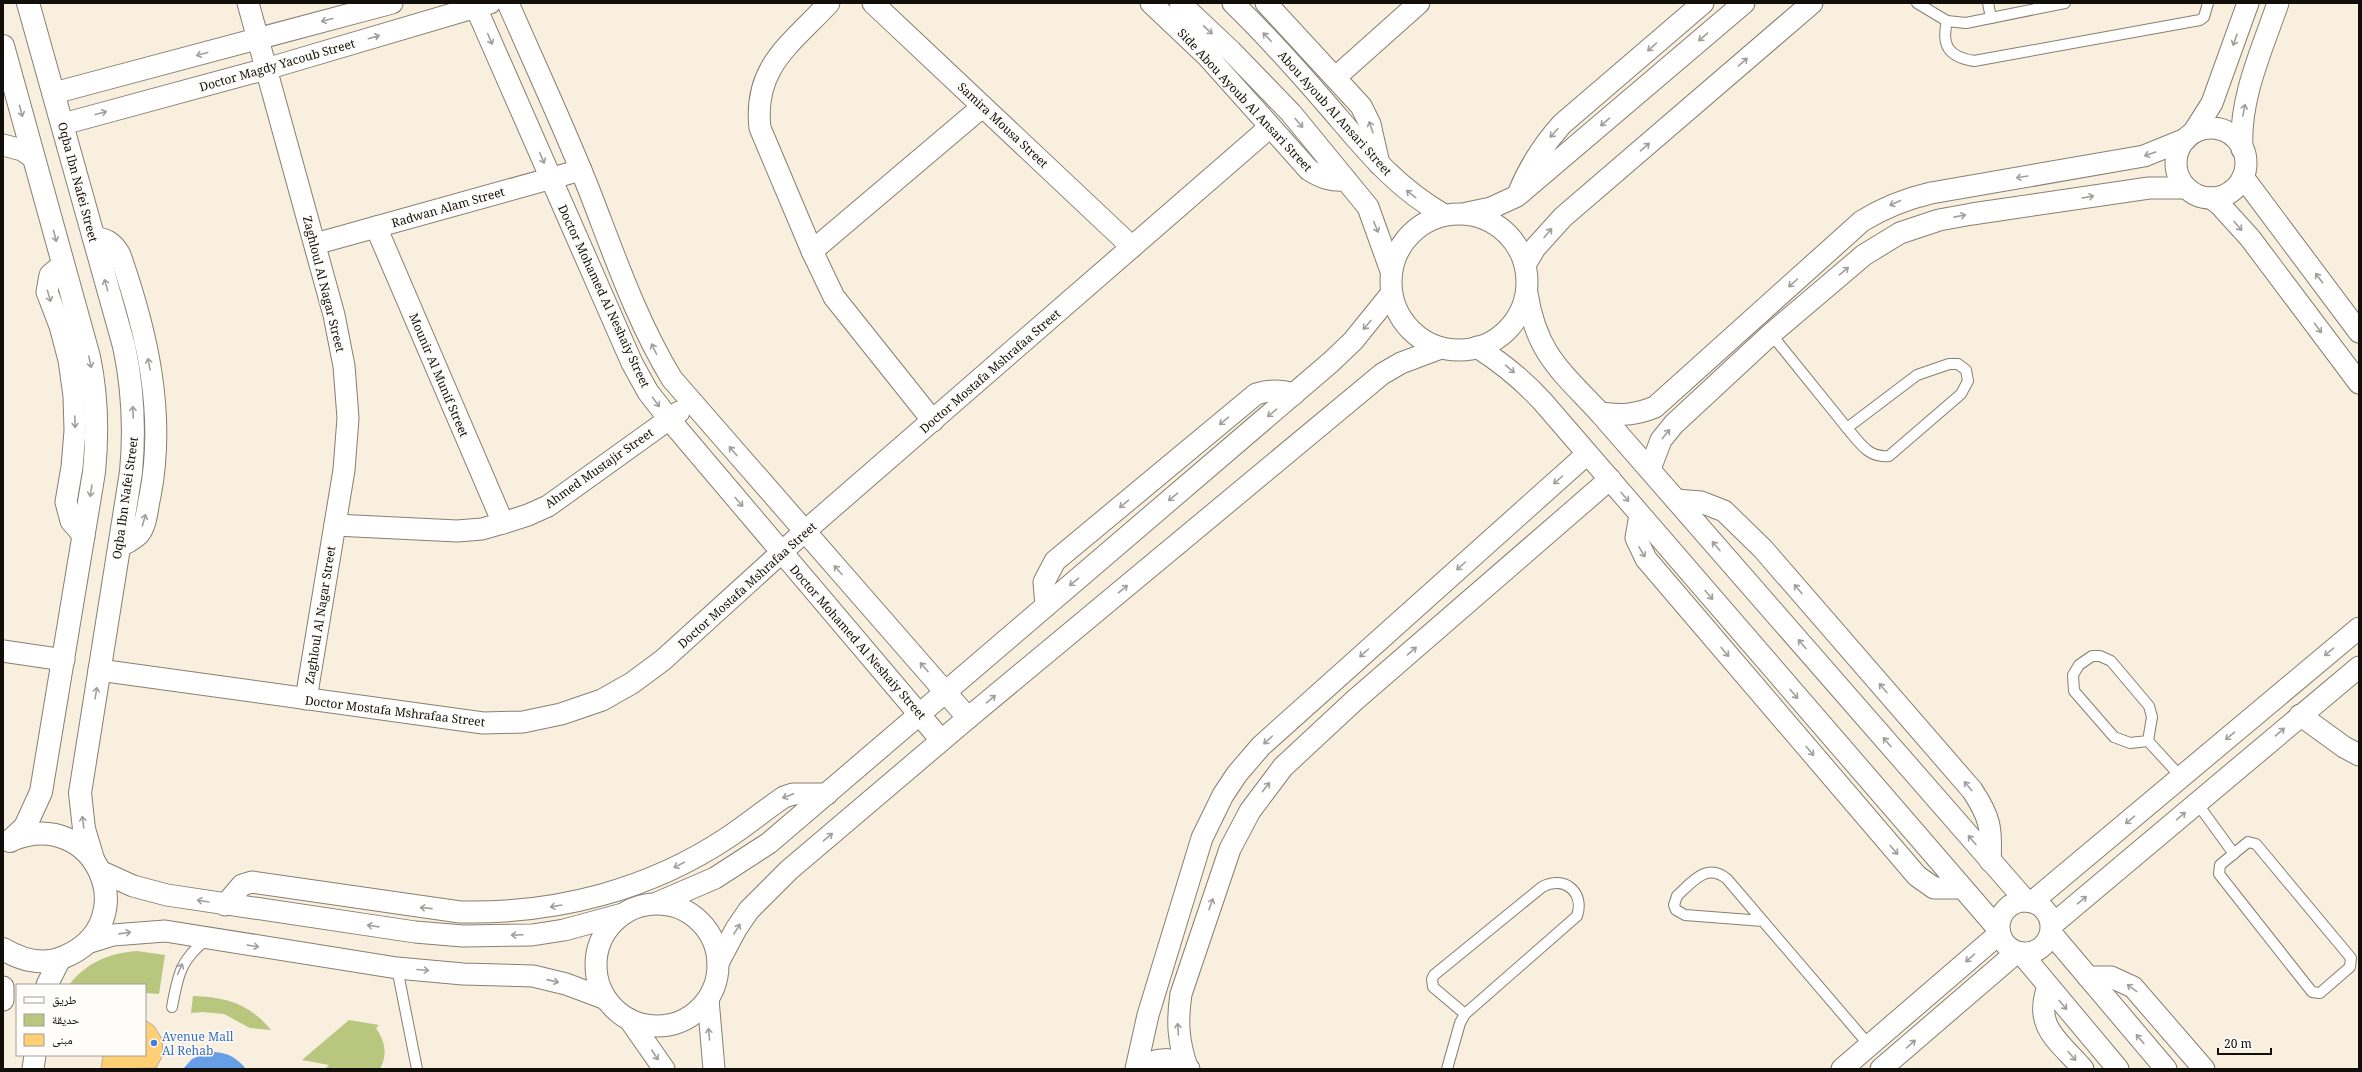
<svg xmlns="http://www.w3.org/2000/svg" width="2362" height="1072" font-family="'Noto Serif','Noto Naskh Arabic',serif">
<style>
.green{fill:#b8c77d}
.water{fill:#679fe7}
.building{fill:#fecf73;stroke:#b6ae9f}
.lines{fill:none;stroke-linecap:round;stroke-linejoin:round}
.service-casing{stroke:#877f71;stroke-width:12}
.minor-casing{stroke:#877f71;stroke-width:23}
.tertiary-casing{stroke:#877f71;stroke-width:24}
.service{stroke:#fff;stroke-width:10}
.minor{stroke:#fff;stroke-width:21}
.tertiary{stroke:#fff;stroke-width:22}
.oneway{stroke:#a09f9d}
.shop-dot{fill:#3f7fe0;stroke:#fffdfa;stroke-width:1.5}
.labels{text-anchor:middle;dominant-baseline:central;stroke-width:3;stroke-linejoin:round;paint-order:stroke}
.street-label{font-size:12px;fill:#120f0a;stroke:#fffdfa}
.shop-label{font-size:12px;fill:#366cbe;stroke:#fffdfa;text-anchor:start}
</style>
<rect width="100%" height="100%" fill="#f8efdf"/>
<g class="green">
<path d="M137 951 165 955 159 994 145 993V985H69C86 963 109 953 137 951Z"/>
<path d="M193 996C226 997 250 1004 271 1030L250 1028 224 1014 202 1012 191 1013Z"/>
<path d="M349 1020 379 1025 376 1028C385 1041 388 1055 380 1069H325L329 1065 302 1060Z"/>
</g>
<path class="water" d="M208 1052C224 1051 236 1056 246 1069H183L192 1059Z"/>
<polygon class="building" points="145,1020 154,1026 162,1039 163,1055 156,1068 101,1069 103,1055 145,1055"/>
<g class="lines">
<defs>
<g id="service">
<polyline points="1917,3 1947,21 1966,23 2065,3"/>
<polyline points="1988,3 1991,18"/>
<path d="M1947 21C1941 46 1949 57 1974 61L2200 20 2204 17 2208 3"/>
<polyline points="1771,334 1847,428"/>
<path d="M1949 364H1958L1966 370 1968 381 1961 394 1889 456C1868 458 1860 443 1847 428L1917 375Z"/>
<polygon points="2092,656 2100,656 2111,661 2149,706 2152,717 2148,741 2130,743 2114,737 2074,691 2073,675 2079,665"/>
<polyline points="2148,741 2181,777"/>
<polyline points="2197,803 2234,854"/>
<polygon points="2248,842 2256,844 2351,958 2350,967 2320,993 2312,992 2219,874 2220,865"/>
<path d="M1763 921 1685 915 1676 910 1674 905 1677 896C1692 882 1707 862 1727 879L1869 1045"/>
<polyline points="397,968 417,1069"/>
<path d="M172 1007C178 975 180 960 207 939"/>
<path d="M1447 1069 1460 1023 1465 1014 1577 916C1585 892 1564 875 1542 887L1434 975 1432 979 1433 987 1465 1014"/>
</g>
<g id="minor">
<polyline points="248,3 334,315 344,366 348,418 344,470 306,699"/>
<polyline points="474,3 632,363 648,392 669,419 941,740"/>
<path d="M508 3C535 65 564 127 589 190 614 254 636 320 672 379L968 718"/>
<path d="M829 3C791 44 753 67 760 128L812 251 834 297 933 421"/>
<polyline points="873,3 1132,247"/>
<path d="M1151 3 1208 57 1309 170C1322 178 1331 181 1346 180"/>
<polyline points="1180,3 1231,51 1291,113 1368,207 1391,271"/>
<path d="M1233 3C1267 36 1299 72 1330 108 1367 151 1394 186 1444 215"/>
<polyline points="1266,3 1361,106 1370,124 1379,164"/>
<polyline points="1336,77 1419,3"/>
<polyline points="54,93 392,3"/>
<polyline points="63,124 266,69 490,3"/>
<circle cx="2211" cy="163" r="35"/>
<polyline points="2193,133 2212,103 2248,3"/>
<polyline points="3,145 22,150 34,158"/>
<path d="M2242 149C2239 98 2262 50 2278 3"/>
<polyline points="2243,177 2359,332"/>
<path d="M1518 194C1529 167 1542 146 1562 124L1703 3"/>
<polyline points="2211,198 2220,205 2250,238 2359,383"/>
<polyline points="1467,213 1491,208 1517,196 1744,3"/>
<circle cx="1459" cy="282" r="68"/>
<polyline points="376,227 503,523"/>
<path d="M93 237C106 239 113 242 120 255 147 332 166 414 150 496 147 508 147 524 139 534 133 540 126 543 119 547"/>
<polyline points="315,244 581,170"/>
<polyline points="812,251 982,107"/>
<polyline points="63,264 50,275 47,292 60,326 69,360 74,396 75,431 72,467 66,502 71,521 84,536"/>
<polyline points="1525,265 1535,248 1563,217 1812,3"/>
<path d="M1527 293C1536 353 1561 371 1600 413L2026 901"/>
<path d="M1477 347C1502 363 1523 380 1543 402L1999 930"/>
<path d="M1600 413C1621 416 1635 415 1655 407L1862 221C1885 207 1905 199 1931 193L2144 156 2186 139"/>
<polyline points="1650,469 1661,440 1674,424 1771,334 1837,278 1864,255 1900,233 1939,220 1972,214 2149,188 2186,188"/>
<path d="M1676 500 1701 502 1724 511 1763 549 1972 790C1990 817 1992 828 1990 861"/>
<polyline points="1640,515 1636,538 1646,559 1917,876 1934,888 1961,888"/>
<polyline points="335,525 457,531 482,529 503,523 528,515 548,506 679,412"/>
<path d="M1046 606 1044 582 1055 561 1256 394C1270 390 1280 390 1294 394"/>
<polyline points="3,651 64,660"/>
<polyline points="99,670 483,723 523,722 561,714 602,700 632,683 663,660 804,532 1270,127"/>
<polyline points="2300,715 2344,747 2359,755"/>
<polyline points="100,871 133,886 167,895 415,932 463,936 532,935 564,930 623,914"/>
<circle cx="2025" cy="927" r="26"/>
<polyline points="2032,902 2359,628"/>
<polyline points="657,903 715,878 769,843 1331,362 1353,341 1391,294"/>
<circle cx="657" cy="965" r="61"/>
<path d="M225 905 242 885 252 882 460 912C556 914 650 890 730 836 748 824 766 809 784 797L793 794H827"/>
<polyline points="2052,925 2359,667"/>
<polyline points="2051,933 2166,1069"/>
<polyline points="87,943 113,935 165,931 397,968 463,974 533,976 566,984 606,999"/>
<polyline points="2021,953 2118,1069"/>
<polyline points="718,963 736,929 749,910 789,870 968,718 1382,374 1401,363 1441,348"/>
<polyline points="2088,977 2111,977 2133,987 2204,1069"/>
<polyline points="47,985 60,959"/>
<polyline points="3,987 3,1000"/>
<path d="M2048 987C2033 1027 2059 1041 2083 1069"/>
<polyline points="708,999 714,1069"/>
<polyline points="629,1019 664,1069"/>
<path d="M1187 1067C1178 1041 1177 1021 1181 994L1230 849 1250 811 1283 767 1355 700 1610 479"/>
<polyline points="33,1069 35,1055"/>
<polyline points="1136,1069 1148,1015 1202,838 1223,795 1237,774 1261,746 1587,454"/>
<path d="M1140 1069C1154 1057 1175 1056 1189 1069"/>
<polyline points="1842,1069 2000,933"/>
<polyline points="1881,1069 2017,952"/>
</g>
<g id="tertiary">
<path d="M28 3 124 346C133 388 135 429 131 472L80 793 84 829 93 859"/>
<path d="M3 46 89 357C97 395 98 432 94 472L41 792 25 827 10 841"/>
<path d="M3 949C21 960 43 966 64 957 146 923 96 805 11 840"/>
</g>
</defs>
<use href="#service" class="service-casing"/>
<use href="#minor" class="minor-casing"/>
<use href="#tertiary" class="tertiary-casing"/>
<use href="#service" class="service"/>
<use href="#minor" class="minor"/>
<use href="#tertiary" class="tertiary"/>
</g>
<defs><path id="oneway-shaft" d="M-6 0H5M1.5-3L5.5 0L1.5 3" fill="none" stroke-width="1.6" stroke-linecap="round" stroke-linejoin="round"/></defs>
<g class="oneway">
<use href="#oneway-shaft" transform="translate(327 20) rotate(165)"/>
<use href="#oneway-shaft" transform="translate(1208 30) rotate(43)"/>
<use href="#oneway-shaft" transform="translate(374 37) rotate(-16)"/>
<use href="#oneway-shaft" transform="translate(1267 37) rotate(-134)"/>
<use href="#oneway-shaft" transform="translate(1703 37) rotate(139)"/>
<use href="#oneway-shaft" transform="translate(490 39) rotate(67)"/>
<use href="#oneway-shaft" transform="translate(2235 40) rotate(109)"/>
<use href="#oneway-shaft" transform="translate(1652 47) rotate(139)"/>
<use href="#oneway-shaft" transform="translate(202 54) rotate(165)"/>
<use href="#oneway-shaft" transform="translate(1743 62) rotate(-41)"/>
<use href="#oneway-shaft" transform="translate(2244 110) rotate(-79)"/>
<use href="#oneway-shaft" transform="translate(21 111) rotate(75)"/>
<use href="#oneway-shaft" transform="translate(101 113) rotate(-15)"/>
<use href="#oneway-shaft" transform="translate(1605 122) rotate(139)"/>
<use href="#oneway-shaft" transform="translate(1299 123) rotate(50)"/>
<use href="#oneway-shaft" transform="translate(1371 127) rotate(-109)"/>
<use href="#oneway-shaft" transform="translate(1554 133) rotate(132)"/>
<use href="#oneway-shaft" transform="translate(1645 147) rotate(-41)"/>
<use href="#oneway-shaft" transform="translate(2150 154) rotate(161)"/>
<use href="#oneway-shaft" transform="translate(542 158) rotate(66)"/>
<use href="#oneway-shaft" transform="translate(2022 177) rotate(171)"/>
<use href="#oneway-shaft" transform="translate(1411 194) rotate(-142)"/>
<use href="#oneway-shaft" transform="translate(2088 197) rotate(-10)"/>
<use href="#oneway-shaft" transform="translate(1895 203) rotate(156)"/>
<use href="#oneway-shaft" transform="translate(1960 216) rotate(-11)"/>
<use href="#oneway-shaft" transform="translate(2238 226) rotate(49)"/>
<use href="#oneway-shaft" transform="translate(1376 227) rotate(68)"/>
<use href="#oneway-shaft" transform="translate(1548 233) rotate(-49)"/>
<use href="#oneway-shaft" transform="translate(55 236) rotate(75)"/>
<use href="#oneway-shaft" transform="translate(1844 271) rotate(-40)"/>
<use href="#oneway-shaft" transform="translate(2319 278) rotate(-127)"/>
<use href="#oneway-shaft" transform="translate(1793 283) rotate(138)"/>
<use href="#oneway-shaft" transform="translate(106 285) rotate(-106)"/>
<use href="#oneway-shaft" transform="translate(49 296) rotate(74)"/>
<use href="#oneway-shaft" transform="translate(1367 325) rotate(131)"/>
<use href="#oneway-shaft" transform="translate(2318 328) rotate(53)"/>
<use href="#oneway-shaft" transform="translate(654 349) rotate(-116)"/>
<use href="#oneway-shaft" transform="translate(90 362) rotate(78)"/>
<use href="#oneway-shaft" transform="translate(149 364) rotate(-101)"/>
<use href="#oneway-shaft" transform="translate(1510 369) rotate(40)"/>
<use href="#oneway-shaft" transform="translate(656 402) rotate(53)"/>
<use href="#oneway-shaft" transform="translate(133 412) rotate(-93)"/>
<use href="#oneway-shaft" transform="translate(1272 413) rotate(140)"/>
<use href="#oneway-shaft" transform="translate(1224 421) rotate(140)"/>
<use href="#oneway-shaft" transform="translate(75 422) rotate(88)"/>
<use href="#oneway-shaft" transform="translate(1666 434) rotate(-51)"/>
<use href="#oneway-shaft" transform="translate(733 451) rotate(-131)"/>
<use href="#oneway-shaft" transform="translate(1558 480) rotate(138)"/>
<use href="#oneway-shaft" transform="translate(91 491) rotate(99)"/>
<use href="#oneway-shaft" transform="translate(1173 497) rotate(140)"/>
<use href="#oneway-shaft" transform="translate(1625 497) rotate(50)"/>
<use href="#oneway-shaft" transform="translate(739 502) rotate(49)"/>
<use href="#oneway-shaft" transform="translate(1124 504) rotate(140)"/>
<use href="#oneway-shaft" transform="translate(144 520) rotate(-74)"/>
<use href="#oneway-shaft" transform="translate(1716 546) rotate(-131)"/>
<use href="#oneway-shaft" transform="translate(1642 552) rotate(60)"/>
<use href="#oneway-shaft" transform="translate(1461 566) rotate(138)"/>
<use href="#oneway-shaft" transform="translate(838 570) rotate(-132)"/>
<use href="#oneway-shaft" transform="translate(1074 582) rotate(140)"/>
<use href="#oneway-shaft" transform="translate(1123 589) rotate(-40)"/>
<use href="#oneway-shaft" transform="translate(1798 589) rotate(-131)"/>
<use href="#oneway-shaft" transform="translate(1709 595) rotate(49)"/>
<use href="#oneway-shaft" transform="translate(1802 644) rotate(-131)"/>
<use href="#oneway-shaft" transform="translate(1412 651) rotate(-41)"/>
<use href="#oneway-shaft" transform="translate(1725 652) rotate(49)"/>
<use href="#oneway-shaft" transform="translate(2329 652) rotate(140)"/>
<use href="#oneway-shaft" transform="translate(1364 653) rotate(138)"/>
<use href="#oneway-shaft" transform="translate(924 667) rotate(-131)"/>
<use href="#oneway-shaft" transform="translate(1883 688) rotate(-131)"/>
<use href="#oneway-shaft" transform="translate(96 693) rotate(-81)"/>
<use href="#oneway-shaft" transform="translate(1794 694) rotate(49)"/>
<use href="#oneway-shaft" transform="translate(991 699) rotate(-40)"/>
<use href="#oneway-shaft" transform="translate(2280 732) rotate(-41)"/>
<use href="#oneway-shaft" transform="translate(2230 736) rotate(140)"/>
<use href="#oneway-shaft" transform="translate(1268 740) rotate(138)"/>
<use href="#oneway-shaft" transform="translate(1887 742) rotate(-131)"/>
<use href="#oneway-shaft" transform="translate(1810 751) rotate(50)"/>
<use href="#oneway-shaft" transform="translate(1968 786) rotate(-130)"/>
<use href="#oneway-shaft" transform="translate(1266 787) rotate(-52)"/>
<use href="#oneway-shaft" transform="translate(788 796) rotate(159)"/>
<use href="#oneway-shaft" transform="translate(2181 816) rotate(-40)"/>
<use href="#oneway-shaft" transform="translate(2130 820) rotate(140)"/>
<use href="#oneway-shaft" transform="translate(83 822) rotate(-98)"/>
<use href="#oneway-shaft" transform="translate(828 837) rotate(-40)"/>
<use href="#oneway-shaft" transform="translate(1972 840) rotate(-131)"/>
<use href="#oneway-shaft" transform="translate(1894 850) rotate(49)"/>
<use href="#oneway-shaft" transform="translate(679 865) rotate(152)"/>
<use href="#oneway-shaft" transform="translate(2082 900) rotate(-40)"/>
<use href="#oneway-shaft" transform="translate(203 901) rotate(-171)"/>
<use href="#oneway-shaft" transform="translate(1211 904) rotate(-70)"/>
<use href="#oneway-shaft" transform="translate(556 906) rotate(170)"/>
<use href="#oneway-shaft" transform="translate(426 908) rotate(-174)"/>
<use href="#oneway-shaft" transform="translate(373 926) rotate(-172)"/>
<use href="#oneway-shaft" transform="translate(737 929) rotate(-58)"/>
<use href="#oneway-shaft" transform="translate(125 933) rotate(-8)"/>
<use href="#oneway-shaft" transform="translate(517 935) rotate(178)"/>
<use href="#oneway-shaft" transform="translate(253 946) rotate(9)"/>
<use href="#oneway-shaft" transform="translate(1970 958) rotate(139)"/>
<use href="#oneway-shaft" transform="translate(180 969) rotate(-66)"/>
<use href="#oneway-shaft" transform="translate(423 970) rotate(5)"/>
<use href="#oneway-shaft" transform="translate(553 981) rotate(13)"/>
<use href="#oneway-shaft" transform="translate(2132 988) rotate(-144)"/>
<use href="#oneway-shaft" transform="translate(2063 1005) rotate(49)"/>
<use href="#oneway-shaft" transform="translate(1178 1029) rotate(-94)"/>
<use href="#oneway-shaft" transform="translate(709 1034) rotate(-95)"/>
<use href="#oneway-shaft" transform="translate(2140 1039) rotate(-130)"/>
<use href="#oneway-shaft" transform="translate(1911 1044) rotate(-41)"/>
<use href="#oneway-shaft" transform="translate(655 1055) rotate(57)"/>
<use href="#oneway-shaft" transform="translate(2072 1056) rotate(49)"/>
</g>
<circle class="shop-dot" cx="154" cy="1043" r="4"/>
<g class="labels">
<g class="street-label">
<text transform="translate(277 65) rotate(-16)">Doctor Magdy Yacoub Street</text>
<text transform="translate(1245 100) rotate(47)">Side Abou Ayoub Al Ansari Street</text>
<text transform="translate(1335 113) rotate(48)">Abou Ayoub Al Ansari Street</text>
<text transform="translate(1003 125) rotate(43)">Samira Mousa Street</text>
<text transform="translate(78 182) rotate(75)">Oqba Ibn Nafei Street</text>
<text transform="translate(448 207) rotate(-16)">Radwan Alam Street</text>
<text transform="translate(324 284) rotate(76)">Zaghloul Al Nagar Street</text>
<text transform="translate(604 296) rotate(65)">Doctor Mohamed Al Neshaiy Street</text>
<text transform="translate(990 371) rotate(-41)">Doctor Mostafa Mshrafaa Street</text>
<text transform="translate(439 375) rotate(67)">Mounir Al Munif Street</text>
<text transform="translate(599 468) rotate(-35)">Ahmed Mustajir Street</text>
<text transform="translate(125 498) rotate(-82)">Oqba Ibn Nafei Street</text>
<text transform="translate(747 585) rotate(-42)">Doctor Mostafa Mshrafaa Street</text>
<text transform="translate(320 615) rotate(-81)">Zaghloul Al Nagar Street</text>
<text transform="translate(858 642) rotate(49)">Doctor Mohamed Al Neshaiy Street</text>
<text transform="translate(395 711) rotate(7)">Doctor Mostafa Mshrafaa Street</text>
</g>
<g class="shop-label">
<text x="162" y="1036">Avenue Mall<tspan x="162" dy="14">Al Rehab</tspan></text>
</g>
</g>
<rect width="2362" height="1072" fill="none" stroke="#120f0a" stroke-width="8"/>
<rect x="16" y="984" width="130" height="72" fill="#fffdfa" stroke="#a09e9a"/>
<rect x="24" y="997" width="20" height="6" fill="#ffffff" stroke="#a09e9a"/>
<text x="52" y="1004" font-size="12" fill="#120f0a">طريق</text>
<rect x="24" y="1014" width="20" height="12" fill="#b8c77d" stroke="#a09e9a"/>
<text x="52" y="1024" font-size="12" fill="#120f0a">حديقة</text>
<rect x="24" y="1034" width="20" height="12" fill="#fecf73" stroke="#a09e9a"/>
<text x="52" y="1044" font-size="12" fill="#120f0a">مبنى</text>
<path d="M2218 1048v6h53v-6" fill="none" stroke="#120f0a" stroke-width="2"/>
<text x="2224" y="1048" font-size="12" fill="#120f0a" stroke="#fffdfa" stroke-width="3" paint-order="stroke">20 m</text>
</svg>
